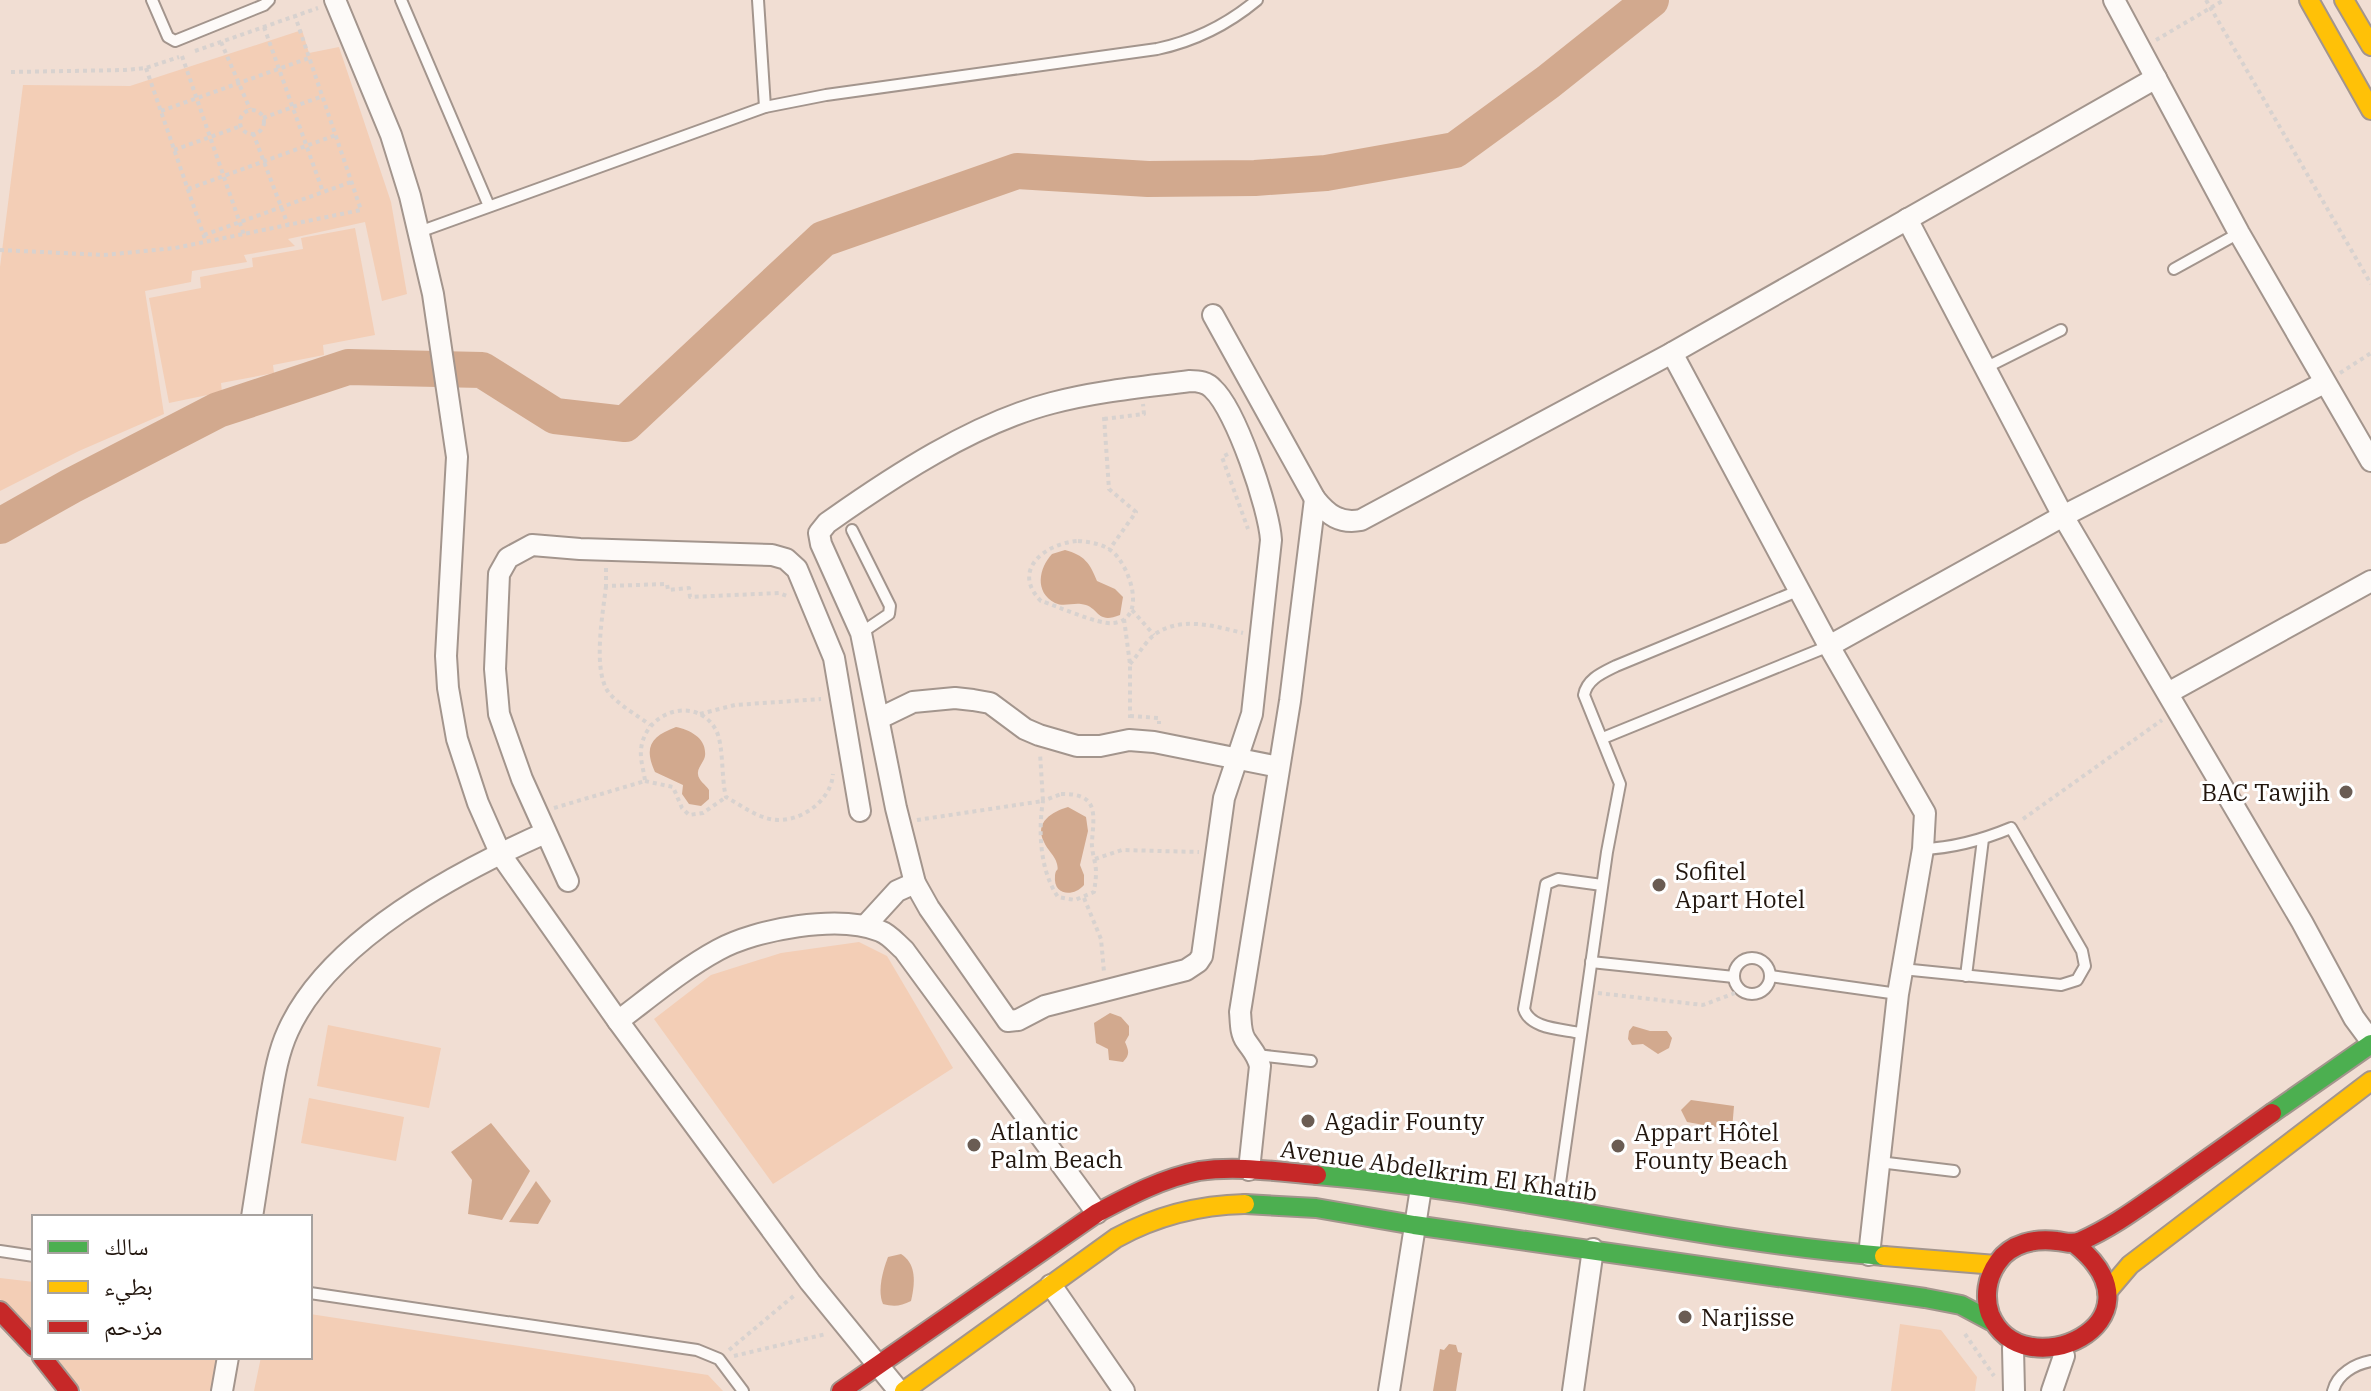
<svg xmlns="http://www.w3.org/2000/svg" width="2371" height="1391" font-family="'IBM Plex Serif','Noto Naskh Arabic',serif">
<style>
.green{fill:#f3ceb6}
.water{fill:#d2a98e}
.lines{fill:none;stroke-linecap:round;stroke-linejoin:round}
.river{stroke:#d2a98e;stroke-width:36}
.lane-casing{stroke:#a3958d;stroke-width:14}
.street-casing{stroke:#a3958d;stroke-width:24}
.fast-casing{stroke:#a3958d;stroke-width:22}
.slow-casing{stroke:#a3958d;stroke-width:22}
.jam-casing{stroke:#a3958d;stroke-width:22}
.path{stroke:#d8d2cf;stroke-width:4;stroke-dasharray:4 4;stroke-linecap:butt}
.lane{stroke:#fdfaf8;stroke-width:10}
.street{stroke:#fdfaf8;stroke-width:20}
.fast{stroke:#4caf50;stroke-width:18}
.slow{stroke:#ffc107;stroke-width:18}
.jam{stroke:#c62828;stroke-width:18}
.poi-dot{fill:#6a5c53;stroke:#fff;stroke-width:3}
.labels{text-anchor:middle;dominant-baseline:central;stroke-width:6;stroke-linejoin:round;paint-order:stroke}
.poi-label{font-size:24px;fill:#22160e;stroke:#fff;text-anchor:start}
.street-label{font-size:24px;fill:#22160e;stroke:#fff}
</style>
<rect width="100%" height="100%" fill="#f1ded3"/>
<g class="green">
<polygon points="302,30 309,53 339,47 391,202 407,294 382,301 365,222 288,239 295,246 244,255 247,262 192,271 191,282 145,291 164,414 79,451 0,491 0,267 23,85 130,86"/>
<polygon points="355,228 375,335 323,345 324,355 273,365 274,373 221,383 222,392 169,403 149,298 201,288 200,277 253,267 252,258 303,249 301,238"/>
<polygon points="859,942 887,956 953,1068 773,1184 654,1019 711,975 781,953"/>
<polygon points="328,1025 441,1048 429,1108 317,1086"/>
<polygon points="309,1098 404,1117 396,1161 301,1143"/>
<polygon points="0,1278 34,1282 34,1334 0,1299"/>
<polygon points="310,1314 708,1375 723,1391 254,1391 261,1357 310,1357"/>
<polygon points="1900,1324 1941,1330 1977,1377 1975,1391 1891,1391"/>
<polygon points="56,1357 218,1357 213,1391 82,1391"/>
</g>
<g class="water">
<path d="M1065 550C1084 555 1090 563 1097 581L1115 589 1123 597 1120 615C1095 625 1100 606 1081 604 1072 603 1063 607 1055 603 1034 592 1039 568 1052 554Z"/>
<path d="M676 727C690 730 707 738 705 756 704 762 697 768 698 774 698 780 706 785 709 790V799L701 806 689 804 682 794 683 785 655 772C643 746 652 736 676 727Z"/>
<path d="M1068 807 1086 817 1088 831 1080 865 1084 875V885C1074 897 1053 896 1055 876 1056 867 1059 873 1057 864 1055 855 1047 850 1044 842 1034 822 1052 812 1068 807Z"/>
<path d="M1110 1013 1121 1017 1129 1026V1035L1125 1042C1129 1051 1130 1055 1123 1062L1109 1060 1108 1049 1096 1043 1094 1023Z"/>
<polygon points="1633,1026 1650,1031 1667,1031 1672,1038 1669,1048 1658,1054 1643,1044 1632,1045 1628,1039 1629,1031"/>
<polygon points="1691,1100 1734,1106 1732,1130 1687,1122 1681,1110"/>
<polygon points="491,1123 530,1171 502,1220 468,1214 472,1180 451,1152"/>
<polygon points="536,1181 551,1201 538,1224 509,1222"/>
<path d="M901 1254C917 1264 915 1284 911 1301 901 1306 894 1307 883 1304 877 1291 883 1270 888 1257Z"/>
<polygon points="1449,1344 1456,1345 1458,1352 1462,1353 1456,1391 1433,1391 1440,1349 1444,1350"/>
</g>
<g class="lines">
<polyline class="river" points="0,526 71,486 218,410 348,367 482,370 555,416 625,424 823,239 1017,171 1148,179 1255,178 1326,173 1455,150 1548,82 1651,0"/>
<defs>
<g id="lane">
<polyline points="152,0 168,37 175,41 264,5 269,0"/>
<polyline points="401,0 489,206"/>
<polyline points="758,0 765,107"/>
<path d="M419 232 765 107 826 95 1157 49C1195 41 1227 25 1257 0"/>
<polyline points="2174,269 2239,233"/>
<polyline points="1985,368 2061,330"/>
<polyline points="852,530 890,606 889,614 861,633"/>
<polyline points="1603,738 1829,646"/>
<circle cx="1752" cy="976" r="18"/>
<polyline points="1591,962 1734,977"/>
<path d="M1902 969 2061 985 2077 980 2085 966 2082 951 2011 828C1982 840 1954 848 1923 849"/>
<polyline points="1770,976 1898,994"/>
<polyline points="1966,976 1983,839"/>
<path d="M1580 1033C1562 1029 1530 1029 1524 1009L1546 884 1558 879 1602 885"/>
<polyline points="1257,1055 1311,1061"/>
<polyline points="1879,1162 1954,1171"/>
<path d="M1557 1204 1607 852 1620 784 1584 695C1587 679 1602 673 1616 666L1800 590"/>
<polyline points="0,1251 34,1256"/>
<polyline points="310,1293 697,1350 719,1359 743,1391"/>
<path d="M2333 1391C2337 1374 2355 1364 2371 1361"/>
</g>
<g id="street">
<polyline points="335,0 391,135 410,196 433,294 457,457 446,656 448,688 457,739 478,803 501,855 618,1021 810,1282 899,1391"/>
<polyline points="2114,0 2239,233 2371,461"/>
<polyline points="1907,219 2063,516 2302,922 2354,1018 2371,1041"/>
<path d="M1213 315 1315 499C1328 515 1340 524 1361 520L1672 353 2156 78"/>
<polyline points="1672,353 1829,646 1925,813 1923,849 1898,994 1869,1255"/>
<path d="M1190 381C1199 381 1207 382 1213 389 1236 410 1269 508 1271 540L1252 714 1224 798 1202 956 1198 962 1186 970 1045 1006 1018 1020 1008 1021 929 908 915 883 896 808 861 633 821 544 819 533 827 523C892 477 974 423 1052 403 1097 391 1144 387 1190 381Z"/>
<polyline points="1829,646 2063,516 2324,383"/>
<polyline points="2168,693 2371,581"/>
<polyline points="880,718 913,702 955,698 973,700 990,703 1025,729 1039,735 1077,746 1100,746 1129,740 1154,742 1279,767"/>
<polyline points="568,881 522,779 499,714 495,669 499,574 508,558 532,545 580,549 772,555 786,559 797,569 834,658 860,811"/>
<polyline points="865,926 897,891 915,883"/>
<path d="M618 1021C650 997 683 969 718 950 756 929 839 914 880 931 889 934 896 943 904 950L1097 1213"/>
<path d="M1249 1170 1260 1066C1257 1054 1252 1050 1246 1041 1240 1033 1241 1021 1240 1012L1290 701 1315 499"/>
<path d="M252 1217C257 1183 263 1148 268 1114 273 1086 276 1057 288 1031 329 940 457 872 545 833"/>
<polyline points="1051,1285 1124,1391"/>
<polyline points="2013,1348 2014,1391"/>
<polyline points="222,1391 228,1357"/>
<polyline points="1389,1391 1421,1188"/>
<polyline points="1573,1391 1593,1249"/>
<polyline points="2052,1391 2064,1356"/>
</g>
<g id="fast">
<polyline points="2272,1113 2371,1044"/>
<path d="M1317 1175C1507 1191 1693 1241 1884 1256"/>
<polyline points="1245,1204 1316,1208 1414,1225 1925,1298 1961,1305 1991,1321"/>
</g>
<g id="slow">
<polyline points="2309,0 2371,110"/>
<polyline points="2344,0 2371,46"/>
<polyline points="1884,1256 1996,1265"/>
<polyline points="2107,1292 2130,1265 2371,1081"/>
<path d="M904 1391 1116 1238C1156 1216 1198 1205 1245 1204"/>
</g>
<g id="jam">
<path d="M2075 1244C2173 1323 2021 1391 1990 1314 1984 1297 1987 1277 1998 1262 2011 1243 2036 1238 2057 1241 2066 1242 2072 1245 2081 1241 2113 1227 2139 1207 2168 1187 2203 1162 2237 1138 2272 1113"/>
<polyline points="0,1311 34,1347"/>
<polyline points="42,1357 69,1391"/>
<path d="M841 1391 1097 1213C1129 1196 1163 1178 1199 1171 1237 1165 1279 1172 1317 1175"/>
</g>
</defs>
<use href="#lane" class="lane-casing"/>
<use href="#street" class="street-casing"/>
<use href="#fast" class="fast-casing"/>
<use href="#slow" class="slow-casing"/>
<use href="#jam" class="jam-casing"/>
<g class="path">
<polyline points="2206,0 2371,284"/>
<polyline points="264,27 323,192"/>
<polyline points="2156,40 2224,0"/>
<polyline points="221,42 250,109"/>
<polyline points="195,51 318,8"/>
<polyline points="182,56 244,235"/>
<polyline points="146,68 206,242"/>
<polyline points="11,72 125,70 146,68 179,57"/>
<circle cx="252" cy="122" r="12"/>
<polyline points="161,111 309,58"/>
<polyline points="263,118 323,96"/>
<polyline points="253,133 288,225"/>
<polyline points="174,150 241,126"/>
<polyline points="188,189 336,135"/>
<polyline points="204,235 351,182"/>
<polyline points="0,250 104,255 175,248 361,210 295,16"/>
<polyline points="2340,373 2371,353"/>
<polyline points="1104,417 1109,489 1136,512 1109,550"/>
<polyline points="1104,419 1144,414 1143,404"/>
<polyline points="1228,454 1222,457 1248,529"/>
<path d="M1078 541C1091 542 1103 544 1113 552 1130 567 1148 620 1113 623 1099 625 1057 606 1041 601 1010 570 1046 543 1078 541Z"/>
<polyline points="606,568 606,586 667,584 668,590 689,588 690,597 779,593 787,596"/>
<path d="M606 586C603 613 592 671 609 693 620 706 637 715 650 725"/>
<polyline points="1132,610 1154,635"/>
<polyline points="1124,619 1130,664 1130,718"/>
<path d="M1130 664C1138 655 1146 641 1155 634 1182 616 1214 626 1243 633"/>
<polyline points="700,714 735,705 821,699"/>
<polyline points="1130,716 1159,718 1159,724"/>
<polyline points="645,781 673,787 682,808 689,815 703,813 726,797"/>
<path d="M1061 794C1099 793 1094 814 1092 841 1091 851 1096 862 1096 872 1096 879 1095 885 1094 892L1075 900 1058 897C1040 871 1038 831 1043 801Z"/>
<path d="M554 808 645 781C644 771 640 760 641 750 644 712 696 694 716 730 724 746 721 778 726 797 739 804 752 814 766 818 795 827 831 803 833 774"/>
<polyline points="2023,819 2162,720"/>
<polyline points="917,820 1043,801 1040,753"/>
<polyline points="1095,859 1122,850 1199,852"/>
<polyline points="1084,898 1101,939 1104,972"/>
<polyline points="1598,993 1703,1005 1735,993"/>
<polyline points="1965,1334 1994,1376"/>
<polyline points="729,1350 796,1294"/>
<polyline points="734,1356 826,1334"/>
</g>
<use href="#lane" class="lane"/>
<use href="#street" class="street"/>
<use href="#fast" class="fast"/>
<use href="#slow" class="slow"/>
<use href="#jam" class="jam"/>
</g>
<g class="poi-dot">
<circle cx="2346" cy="792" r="8"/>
<circle cx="1659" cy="885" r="8"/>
<circle cx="1308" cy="1121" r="8"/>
<circle cx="974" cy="1145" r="8"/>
<circle cx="1618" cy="1146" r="8"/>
<circle cx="1685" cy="1317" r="8"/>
</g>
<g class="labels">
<g class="poi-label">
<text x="2330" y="792" text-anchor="end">BAC Tawjih</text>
<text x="1675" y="871">Sofitel<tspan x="1675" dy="28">Apart Hotel</tspan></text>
<text x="1324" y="1121">Agadir Founty</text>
<text x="990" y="1131">Atlantic<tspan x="990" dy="28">Palm Beach</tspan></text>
<text x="1634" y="1132">Appart Hôtel<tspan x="1634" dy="28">Founty Beach</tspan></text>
<text x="1701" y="1317">Narjisse</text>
</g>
<g class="street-label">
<text transform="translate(1439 1170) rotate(8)">Avenue Abdelkrim El Khatib</text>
</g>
</g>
<rect x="32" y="1215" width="280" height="144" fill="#ffffff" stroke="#a7a29f" stroke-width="2"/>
<rect x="48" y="1241" width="40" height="12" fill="#4caf50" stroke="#a7a29f" stroke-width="2"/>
<text x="104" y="1255" font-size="24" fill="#22160e">سالك</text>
<rect x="48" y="1281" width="40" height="12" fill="#ffc107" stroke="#a7a29f" stroke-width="2"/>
<text x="104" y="1295" font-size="24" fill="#22160e">بطيء</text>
<rect x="48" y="1321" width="40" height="12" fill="#c62828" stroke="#a7a29f" stroke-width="2"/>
<text x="104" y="1335" font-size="24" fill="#22160e">مزدحم</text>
</svg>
